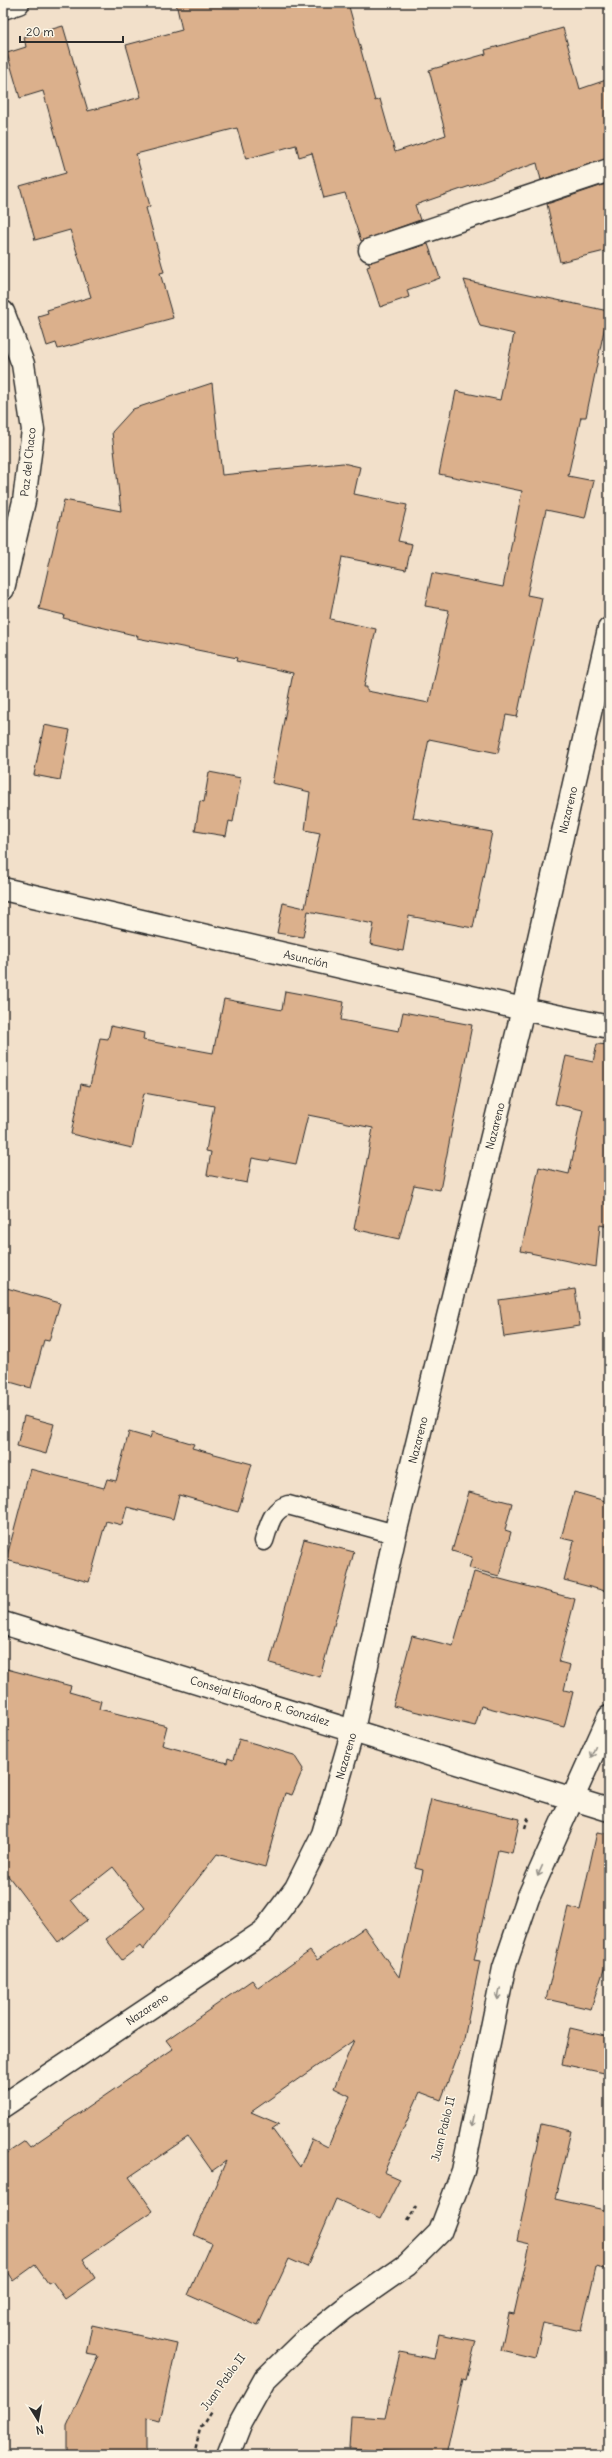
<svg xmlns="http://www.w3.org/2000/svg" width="612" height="2458" font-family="Delius,sans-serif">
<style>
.building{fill:#dbb08c;stroke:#2b2b2b;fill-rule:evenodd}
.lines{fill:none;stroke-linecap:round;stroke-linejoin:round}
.lane-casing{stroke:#2b2b2b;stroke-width:21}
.street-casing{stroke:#2b2b2b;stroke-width:25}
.path{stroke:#2b2b2b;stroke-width:2.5;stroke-dasharray:4 3;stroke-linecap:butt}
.lane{stroke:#fcf5e5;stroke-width:18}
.street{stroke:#fcf5e5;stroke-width:22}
.oneway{stroke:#949088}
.labels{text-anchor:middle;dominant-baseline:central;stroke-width:3;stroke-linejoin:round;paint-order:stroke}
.street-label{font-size:11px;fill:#2b2b2b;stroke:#fcf5e5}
</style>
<rect width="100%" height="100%" fill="#f2e0ca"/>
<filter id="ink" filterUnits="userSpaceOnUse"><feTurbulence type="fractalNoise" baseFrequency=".025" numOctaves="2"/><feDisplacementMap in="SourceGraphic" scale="8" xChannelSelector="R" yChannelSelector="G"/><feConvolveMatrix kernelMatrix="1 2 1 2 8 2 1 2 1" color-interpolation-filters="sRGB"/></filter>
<g filter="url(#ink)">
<g class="building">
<polygon points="176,3 348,3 375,101 380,99 395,152 446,135 429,70 486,54 485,50 563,28 580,89 609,79 609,158 541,180 537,163 415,205 420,220 361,241 345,193 324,198 312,153 299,157 296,145 246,159 237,128 136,154 150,206 146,208 164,272 160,273 173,318 58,349 56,343 47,346 38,316 48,313 47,310 91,297 70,230 35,240 20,186 66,173 43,91 20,98 7,53 26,47 24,37 63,26 88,111 141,97 126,45 182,30"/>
<polygon points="609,183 609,250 560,262 547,204"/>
<polygon points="428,244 440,278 407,290 409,297 380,307 367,267 370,266 368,262"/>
<polygon points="464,280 608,311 586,417 581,417 568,476 594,481 585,518 546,510 527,595 542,598 517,717 506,715 498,753 429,739 413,818 492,832 473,928 409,916 403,951 370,944 374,924 308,911 303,937 277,933 283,903 305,908 320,833 305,830 310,792 272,783 293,673 236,661 237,658 137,638 138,636 63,618 64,615 39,609 64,500 121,511 112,432 133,409 212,383 222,475 343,463 360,467 354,494 407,505 398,541 412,544 406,570 342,557 330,619 376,629 364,687 367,687 367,691 429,703 449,610 425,606 432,573 503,587 522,491 439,474 456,391 500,400 514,334 480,326"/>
<polygon points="44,725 70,730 60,780 34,775"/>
<polygon points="209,772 241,778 233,822 229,821 226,836 195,831 200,801 204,802"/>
<polygon points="285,991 344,1002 341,1020 399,1031 403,1012 472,1025 440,1190 414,1185 399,1239 354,1229 373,1128 308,1115 296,1164 270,1159 269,1161 252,1158 247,1183 207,1175 211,1152 206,1151 214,1106 144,1093 132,1148 71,1134 81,1084 90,1086 100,1038 108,1039 111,1026 144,1033 143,1040 213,1053 224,999 282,1010"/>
<polygon points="597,1044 609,1045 609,1227 600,1225 596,1267 521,1251 539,1167 569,1174 583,1110 555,1104 566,1056 593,1062"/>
<polygon points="3,1287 60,1303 49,1341 44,1340 31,1388 3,1380"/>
<polygon points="575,1289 580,1326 504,1337 499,1300"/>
<polygon points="24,1416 54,1424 46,1454 17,1446"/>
<polygon points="129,1432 150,1438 152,1432 177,1439 194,1444 192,1448 252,1464 238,1512 179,1495 173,1519 127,1507 122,1525 106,1521 89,1582 6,1560 30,1469 104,1488 107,1479 116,1481"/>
<polygon points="469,1492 512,1503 505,1530 511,1532 499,1576 469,1568 472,1557 452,1551"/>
<polygon points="574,1492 609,1502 609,1592 564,1580 574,1541 561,1538"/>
<polygon points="304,1539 354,1552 320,1677 270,1663"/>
<polygon points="474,1572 575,1599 559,1662 570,1665 564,1690 573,1692 564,1727 481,1706 475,1726 393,1706 412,1636 453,1646"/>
<polygon points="3,1668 71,1686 69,1692 101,1701 99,1709 167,1726 162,1745 227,1763 228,1758 233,1760 239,1739 294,1755 303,1769 292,1795 285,1793 265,1867 217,1854 143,1950 140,1946 122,1960 106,1939 145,1908 113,1867 71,1900 87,1920 58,1942 3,1869"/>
<path d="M431 1799 520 1819 512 1853 498 1850 474 1960 480 1961 464 2039 441 2100 420 2092 384 2172 400 2179 380 2219 336 2199 307 2267 289 2259 258 2326 188 2295 211 2243 194 2235 226 2161 212 2171 188 2137 129 2177 153 2211 83 2259 95 2278 65 2299 52 2281 48 2283 35 2265 13 2281 3 2266V2156L25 2141 30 2147 173 2049 166 2040 252 1980 258 1988 310 1951 317 1960 364 1928 399 1977 423 1870 415 1868ZM354 2040 334 2088 350 2096 328 2147 312 2139 300 2167 272 2129 279 2124 251 2112Z"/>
<polygon points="597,1832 609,1834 609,1954 591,2009 546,1999 568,1907 580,1910"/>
<polygon points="570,2028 609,2037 609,2074 562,2064"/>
<polygon points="541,2124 571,2131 555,2199 609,2211 609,2270 596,2267 581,2331 543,2323 535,2358 501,2350 509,2313 514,2314 530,2244 517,2241"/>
<polygon points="92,2325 177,2344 160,2421 146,2418 146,2455 67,2455 67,2426 98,2356 86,2354"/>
<polygon points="439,2334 476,2341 466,2380 463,2379 446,2455 349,2449 351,2416 385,2418 400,2352 434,2359"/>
</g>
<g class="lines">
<defs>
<path id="lane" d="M264 1541C269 1526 271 1510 288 1505L395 1534"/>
<g id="street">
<polyline points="3,8 18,3"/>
<polyline points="370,250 609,170"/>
<polyline points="3,312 23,364 33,430 24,501 3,589"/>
<polyline points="3,889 523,1009 609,1027"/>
<polyline points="3,1623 609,1810"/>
<polyline points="3,2106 263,1932 296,1888 323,1834 353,1730 395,1534 523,1009 609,629"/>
<polyline points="228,2455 241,2422 265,2379 303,2342 344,2309 407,2265 440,2232 463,2171 504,1968 528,1898 609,1717"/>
</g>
</defs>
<use href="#lane" class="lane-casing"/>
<use href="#street" class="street-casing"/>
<g class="path">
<polyline points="525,1828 529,1815"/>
<polyline points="407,2221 416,2207"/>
<polyline points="194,2455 200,2429 212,2410"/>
</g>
<use href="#lane" class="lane"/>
<use href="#street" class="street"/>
</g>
<defs><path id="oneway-shaft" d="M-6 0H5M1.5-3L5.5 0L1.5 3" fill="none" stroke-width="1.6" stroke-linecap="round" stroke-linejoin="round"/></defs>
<g class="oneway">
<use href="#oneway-shaft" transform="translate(593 1752) rotate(114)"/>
<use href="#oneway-shaft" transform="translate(540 1871) rotate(114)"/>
<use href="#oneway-shaft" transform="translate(499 1994) rotate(102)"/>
<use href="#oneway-shaft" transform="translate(472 2121) rotate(101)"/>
</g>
</g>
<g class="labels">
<g class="street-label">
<text transform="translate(28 462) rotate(-84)">Paz del Chaco</text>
<text transform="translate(568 810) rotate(-77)">Nazareno</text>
<text transform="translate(306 959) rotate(13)">Asunción</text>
<text transform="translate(495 1126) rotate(-76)">Nazareno</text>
<text transform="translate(418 1440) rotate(-76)">Nazareno</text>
<text transform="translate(260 1701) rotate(17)">Consejal Eliodoro R. González</text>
<text transform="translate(346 1756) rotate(-74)">Nazareno</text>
<text transform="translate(147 2009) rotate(-34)">Nazareno</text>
<text transform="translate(443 2129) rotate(-76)">Juan Pablo II</text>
<text transform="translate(223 2382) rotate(-54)">Juan Pablo II</text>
</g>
</g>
<rect width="612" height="2458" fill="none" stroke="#fcf5e5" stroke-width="16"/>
<rect x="8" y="8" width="596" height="2442" fill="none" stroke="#2b2b2b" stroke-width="1.5" filter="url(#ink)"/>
<g transform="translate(38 2420) rotate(169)" stroke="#fcf5e5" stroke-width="3" paint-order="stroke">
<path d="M0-3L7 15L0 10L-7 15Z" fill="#2b2b2b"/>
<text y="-6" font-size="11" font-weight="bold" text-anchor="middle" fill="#2b2b2b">N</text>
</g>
<path d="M20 36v6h103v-6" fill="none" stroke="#2b2b2b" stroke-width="2"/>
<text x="26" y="36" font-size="12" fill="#2b2b2b" stroke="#fcf5e5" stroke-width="3" paint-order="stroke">20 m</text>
</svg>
